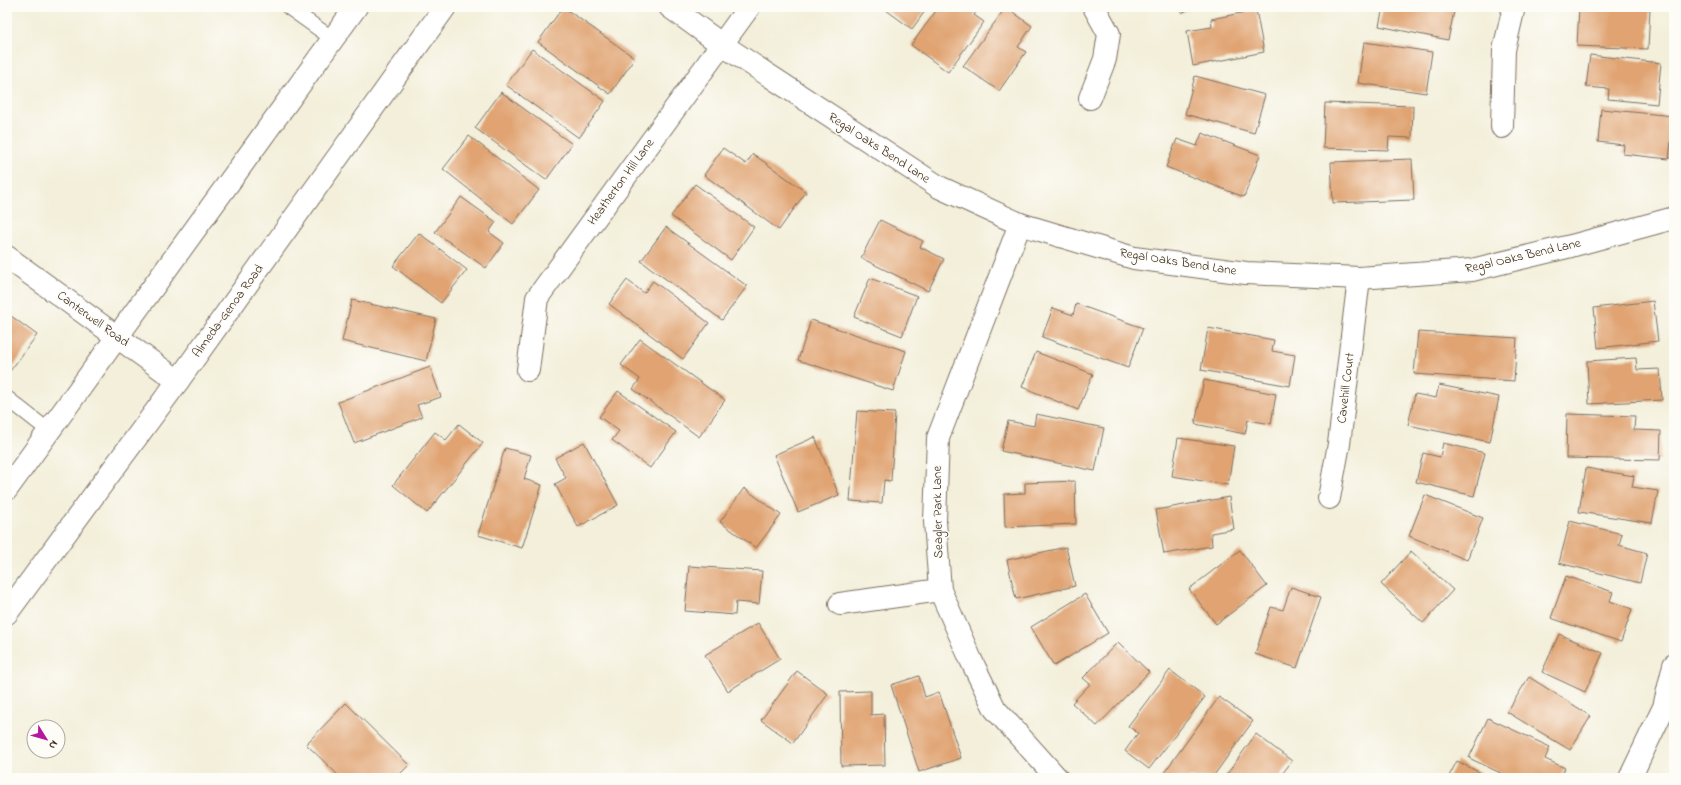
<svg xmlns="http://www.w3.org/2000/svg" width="1681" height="785" font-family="'Indie Flower',sans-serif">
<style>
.building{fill:#e0a371}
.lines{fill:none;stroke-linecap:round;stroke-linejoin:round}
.service-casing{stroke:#7b6f60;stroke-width:16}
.minor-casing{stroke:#7b6f60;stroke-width:24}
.secondary-casing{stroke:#7b6f60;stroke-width:24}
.service{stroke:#fff;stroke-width:14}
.minor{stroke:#fff;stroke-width:22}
.secondary{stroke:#fff;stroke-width:22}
.labels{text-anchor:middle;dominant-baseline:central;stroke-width:3;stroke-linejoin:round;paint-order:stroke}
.street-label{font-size:13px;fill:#3b2a1e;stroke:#fdfcf7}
</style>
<rect width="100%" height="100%" fill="#fdfcf7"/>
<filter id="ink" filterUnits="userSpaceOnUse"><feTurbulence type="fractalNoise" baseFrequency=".025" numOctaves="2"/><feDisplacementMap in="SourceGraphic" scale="8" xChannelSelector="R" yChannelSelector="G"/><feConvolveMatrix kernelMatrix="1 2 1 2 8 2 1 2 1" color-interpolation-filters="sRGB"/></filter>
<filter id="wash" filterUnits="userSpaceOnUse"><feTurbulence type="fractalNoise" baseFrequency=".012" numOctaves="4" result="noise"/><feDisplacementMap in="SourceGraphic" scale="16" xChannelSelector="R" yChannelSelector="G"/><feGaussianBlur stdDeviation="0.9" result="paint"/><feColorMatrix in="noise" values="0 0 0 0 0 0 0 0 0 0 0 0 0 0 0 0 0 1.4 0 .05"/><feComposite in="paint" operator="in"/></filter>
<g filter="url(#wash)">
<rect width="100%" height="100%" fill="#f3efda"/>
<g id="blocks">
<g class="building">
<polygon points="563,7 635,58 610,94 538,42"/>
<polygon points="882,7 928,7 912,29"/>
<polygon points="939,7 980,7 974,15 984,22 948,72 911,45"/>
<polygon points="1006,7 1032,26 1018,47 1026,52 999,91 963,66"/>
<polygon points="1179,7 1192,7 1182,13"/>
<polygon points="1383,7 1455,7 1448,40 1379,26"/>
<polygon points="1579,7 1650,8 1648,49 1577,46"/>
<polygon points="1256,10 1264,52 1193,66 1187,31 1212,27 1211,19"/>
<polygon points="1364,42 1432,52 1426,93 1358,83"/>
<polygon points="532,49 605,101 579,138 506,85"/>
<polygon points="1590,55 1661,63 1657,104 1608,99 1609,89 1586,87"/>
<polygon points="1195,76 1265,95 1254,133 1185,114"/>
<polygon points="501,92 572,144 546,180 475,128"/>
<polygon points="1325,103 1413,106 1412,138 1389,137 1388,150 1323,148"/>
<polygon points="1601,109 1674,116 1669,159 1623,154 1624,145 1598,142"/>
<polygon points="1202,133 1260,155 1244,197 1166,167 1177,139 1197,146"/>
<polygon points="469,136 539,190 513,224 443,169"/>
<polygon points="723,148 746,164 753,154 806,192 779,230 704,175"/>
<polygon points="1412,159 1414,200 1333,203 1331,162"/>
<polygon points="695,184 754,227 731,260 671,216"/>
<polygon points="461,197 496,222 489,232 504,243 486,268 435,232"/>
<polygon points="880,220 923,241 920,247 944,259 928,291 861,258"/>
<polygon points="666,227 747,286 722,320 641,261"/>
<polygon points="419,233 467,270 441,303 393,266"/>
<polygon points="870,278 917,296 902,336 854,317"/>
<polygon points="627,280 644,293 653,281 709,323 683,359 609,304"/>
<polygon points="352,300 436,319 426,361 342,341"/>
<polygon points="1653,301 1658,341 1598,348 1594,308"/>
<polygon points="1076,304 1143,328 1128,368 1042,337 1053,308 1073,315"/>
<polygon points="7,313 37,335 7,375"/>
<polygon points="811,320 906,351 893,391 798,360"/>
<polygon points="1208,328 1274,340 1272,351 1295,355 1290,386 1201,370"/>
<polygon points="1418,332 1517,338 1514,381 1414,374"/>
<polygon points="640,339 725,400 699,437 633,389 640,379 621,365"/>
<polygon points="1036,352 1093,374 1078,410 1022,387"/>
<polygon points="1636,358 1637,370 1660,369 1662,400 1589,404 1587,361"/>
<polygon points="430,367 441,397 417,405 422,417 354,443 338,402"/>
<polygon points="1204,380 1276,394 1271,424 1248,420 1245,434 1195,424"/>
<polygon points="1439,385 1499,397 1490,442 1408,425 1415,394 1436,398"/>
<polygon points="618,391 676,432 650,468 612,440 619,431 599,417"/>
<polygon points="857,411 895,413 891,481 884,480 882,503 850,501"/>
<polygon points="1036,414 1104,428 1095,471 1001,451 1008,421 1034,426"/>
<polygon points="1567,414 1635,416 1634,430 1661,431 1660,460 1566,458"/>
<polygon points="459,424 483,443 427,513 393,485 435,432 446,440"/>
<polygon points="815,437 839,495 798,512 774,455"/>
<polygon points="1178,438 1234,446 1228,485 1172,476"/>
<polygon points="584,442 618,505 578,527 555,484 566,478 555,458"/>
<polygon points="1443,443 1485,453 1474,496 1416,482 1423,453 1440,457"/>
<polygon points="505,448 531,455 524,479 542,485 522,548 478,535"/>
<polygon points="1586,468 1634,476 1632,487 1658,491 1652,523 1579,512"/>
<polygon points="1075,481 1076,524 1005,527 1004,494 1025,493 1025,483"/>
<polygon points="744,488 781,515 756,548 720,522"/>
<polygon points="1425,495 1483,518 1467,560 1409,536"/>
<polygon points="1229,497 1234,529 1211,533 1212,546 1164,554 1156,510"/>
<polygon points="1570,521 1622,534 1619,545 1647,553 1640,583 1559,563"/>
<polygon points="1066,547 1075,586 1016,599 1007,560"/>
<polygon points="1240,550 1267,586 1216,624 1189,589"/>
<polygon points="1411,551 1453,590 1423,623 1381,584"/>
<polygon points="689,566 762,571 759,604 736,602 735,615 685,611"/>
<polygon points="1566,576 1613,592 1610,601 1632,609 1621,642 1551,618"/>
<polygon points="1291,587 1321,597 1297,668 1255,654 1271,607 1283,610"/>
<polygon points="1085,594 1108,633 1054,666 1031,627"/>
<polygon points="758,623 780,659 728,691 705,655"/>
<polygon points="1559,634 1603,653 1585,692 1542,672"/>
<polygon points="1118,642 1149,672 1097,726 1072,703 1090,684 1083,678"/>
<polygon points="1170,670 1205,697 1149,769 1125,751 1138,733 1128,726"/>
<polygon points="797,671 828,694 793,743 761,720"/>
<polygon points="919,676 925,697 939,692 961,758 919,772 891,685"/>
<polygon points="1529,677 1591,716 1570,750 1507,712"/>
<polygon points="871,691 871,715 884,714 885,765 841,766 840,692"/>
<polygon points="1219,697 1253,721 1212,778 1162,778 1161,777"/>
<polygon points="346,703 409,765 396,778 341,778 306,744"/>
<polygon points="1488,718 1550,747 1545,759 1565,768 1560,778 1511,778 1469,758"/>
<polygon points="1256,734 1292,761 1279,778 1224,778"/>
<polygon points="1457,761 1491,778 1448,778"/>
</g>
</g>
</g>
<g filter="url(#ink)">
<use href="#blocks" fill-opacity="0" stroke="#7b6f60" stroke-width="1"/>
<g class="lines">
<defs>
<g id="service">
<polyline points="288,7 333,39"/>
<polyline points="7,398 49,431"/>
</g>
<g id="minor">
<polyline points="670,7 721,44 939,187 1020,224 1134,258 1246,273 1359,278 1472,270 1571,246 1674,218"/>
<polyline points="1090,98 1105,59 1109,34 1094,7"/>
<polyline points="1502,127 1504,50 1514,7"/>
<polyline points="1020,224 938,438 935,521 940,590 971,660 995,709 1057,778"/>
<polyline points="7,257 178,381"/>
<polyline points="528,370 537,298 749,7"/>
<polyline points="1329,498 1339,444 1359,278"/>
<polyline points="840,604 940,590"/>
<polyline points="1630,778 1664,707 1674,665"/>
</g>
<g id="secondary">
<polyline points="7,489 356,7"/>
<polyline points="7,613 178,381 445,7"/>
</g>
</defs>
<use href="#service" class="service-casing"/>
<use href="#minor" class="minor-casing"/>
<use href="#secondary" class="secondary-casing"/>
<use href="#service" class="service"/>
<use href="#minor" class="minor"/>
<use href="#secondary" class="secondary"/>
</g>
</g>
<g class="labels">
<g class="street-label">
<text transform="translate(879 148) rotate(33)">Regal Oaks Bend Lane</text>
<text transform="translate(621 182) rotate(-54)">Heatherton Hill Lane</text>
<text transform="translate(1523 256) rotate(-13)">Regal Oaks Bend Lane</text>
<text transform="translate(1178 262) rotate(9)">Regal Oaks Bend Lane</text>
<text transform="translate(228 311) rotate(-54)">Almeda-Genoa Road</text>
<text transform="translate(93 319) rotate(36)">Canterwell Road</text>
<text transform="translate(1346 388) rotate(-83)">Cavehill Court</text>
<text transform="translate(938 512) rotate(-91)">Seagler Park Lane</text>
</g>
</g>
<rect width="1681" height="785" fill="none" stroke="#fdfcf7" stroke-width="24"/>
<g transform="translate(46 739) rotate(127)"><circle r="19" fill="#fdfcf7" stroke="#afa8a0"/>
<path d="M0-3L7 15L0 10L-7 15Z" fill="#b5179e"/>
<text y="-6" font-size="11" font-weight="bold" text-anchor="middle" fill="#3b2a1e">N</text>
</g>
</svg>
